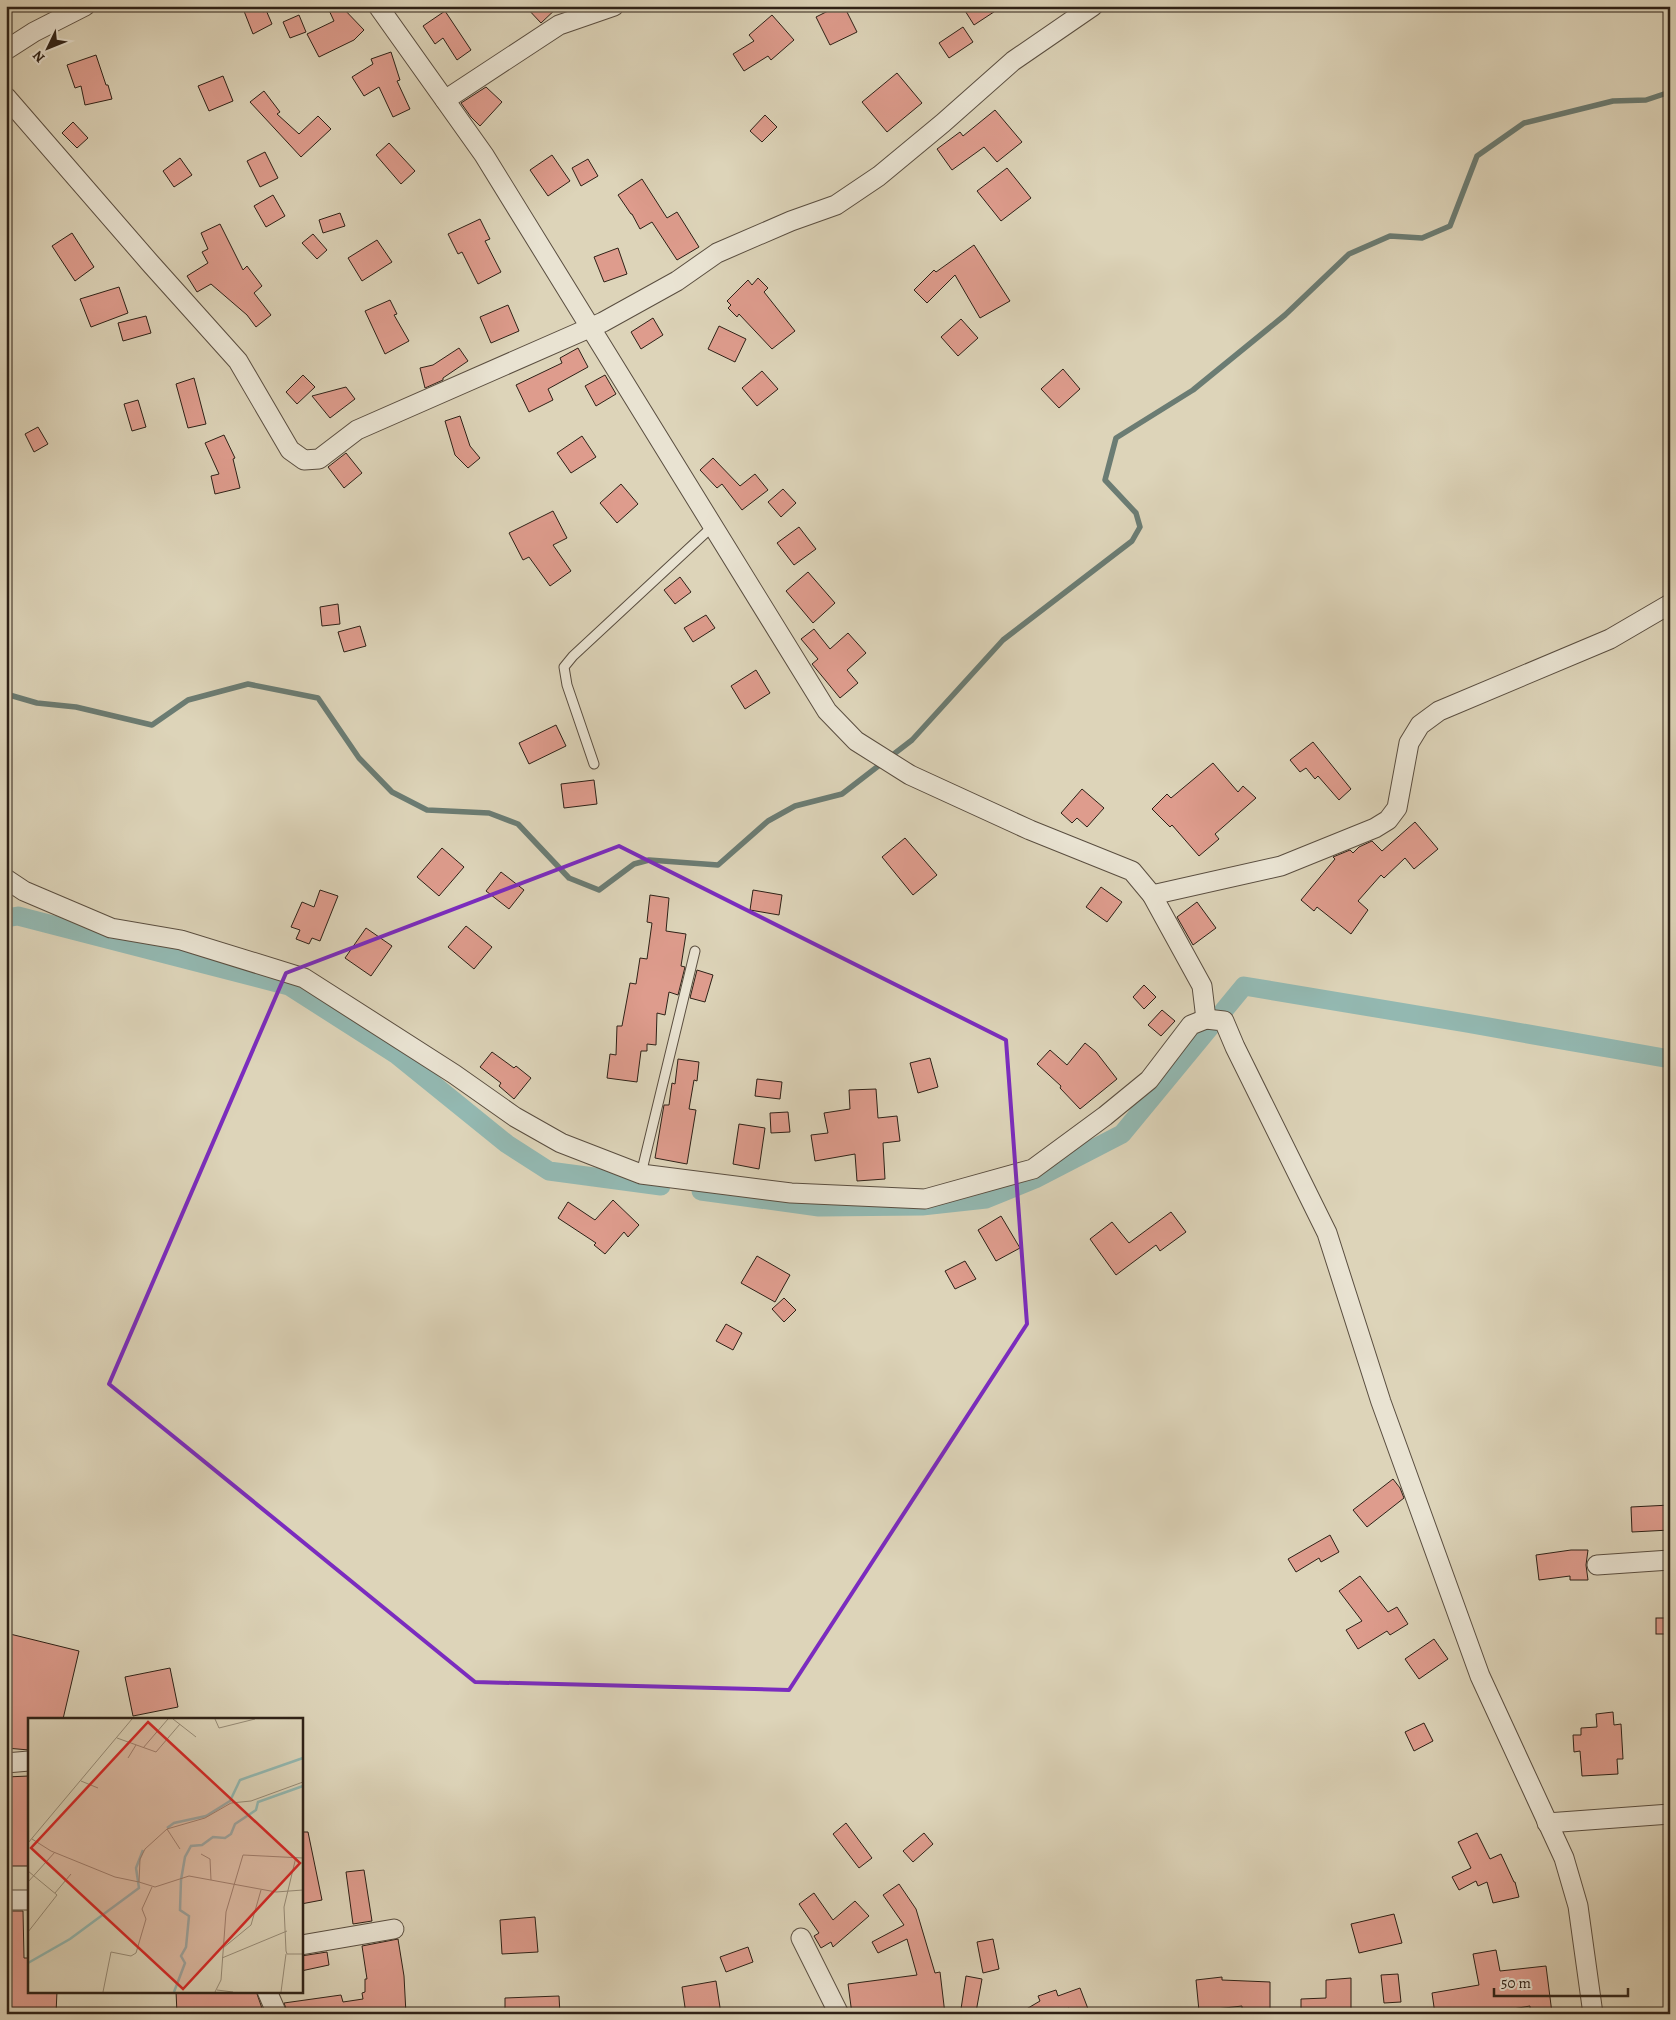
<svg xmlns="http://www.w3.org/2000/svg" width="1676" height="2020" font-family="Alegreya,serif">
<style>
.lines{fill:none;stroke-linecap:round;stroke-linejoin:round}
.stream{stroke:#6b7c73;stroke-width:5.5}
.canal{stroke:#93b8b1;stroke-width:19}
.building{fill:#de9c8d;stroke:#2e2117}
.lane-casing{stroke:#5a4e40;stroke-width:11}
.street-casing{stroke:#5a4e40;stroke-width:21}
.lane{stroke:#e9e3d2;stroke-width:9}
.street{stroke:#e9e3d2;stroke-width:19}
.marked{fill:none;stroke:#7b2cbf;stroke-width:4;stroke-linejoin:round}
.inset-river{fill:none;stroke:#93b8b1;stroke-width:2.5}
.inset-road{fill:none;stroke:#978c78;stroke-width:1}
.view{fill:#d62828;fill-opacity:0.15;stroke:#d62828;stroke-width:2.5}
.inset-edge{fill:none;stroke:#2e2117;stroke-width:2.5}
</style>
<rect width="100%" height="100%" fill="#ddd4b9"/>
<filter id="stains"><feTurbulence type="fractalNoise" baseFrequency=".004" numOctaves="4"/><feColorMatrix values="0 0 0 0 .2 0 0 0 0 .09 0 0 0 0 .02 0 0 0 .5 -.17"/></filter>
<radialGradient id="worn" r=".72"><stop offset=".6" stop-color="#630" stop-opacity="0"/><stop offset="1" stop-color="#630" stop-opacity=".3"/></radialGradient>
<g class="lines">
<polyline class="stream" points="6,694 37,703 76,707 152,725 188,700 248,684 318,698 359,758 392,792 427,810 489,813 518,824 569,878 599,890 634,864 649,860 718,865 768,821 795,806 842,794 912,740 1003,640 1132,541 1140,527 1136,513 1105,480 1116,438 1193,390 1285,315 1349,254 1390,236 1422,238 1450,226 1477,156 1524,123 1613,101 1646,100 1670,92"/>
<g class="canal">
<polyline points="6,918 18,916 289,986 397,1055 507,1144 549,1171 661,1186"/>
<polyline points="701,1191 819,1207 922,1206 986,1199 1035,1179 1122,1134 1244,986 1466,1023 1670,1059"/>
</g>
</g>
<g class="building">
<polygon points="242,6 261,6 263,12 266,10 272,24 253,34"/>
<polygon points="327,6 341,6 364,30 354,40 319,57 307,34 334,21"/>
<polygon points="525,6 559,6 541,23"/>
<polygon points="838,6 844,6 857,32 830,45 816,17"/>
<polygon points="962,6 1003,6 974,25"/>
<polygon points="445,11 471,50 457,60 443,38 435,44 423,26"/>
<polygon points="299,15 306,32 290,38 283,22"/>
<polygon points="772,15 794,40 771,60 768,56 744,71 733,54 754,41 749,35"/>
<polygon points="963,27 973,42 949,58 939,43"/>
<polygon points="391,52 400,80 397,81 410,109 393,117 379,87 364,96 352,77 373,64 371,59"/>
<polygon points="96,55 106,85 108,85 112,99 85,105 81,86 75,88 67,65"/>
<polygon points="897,73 922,103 887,132 862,102"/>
<polygon points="223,76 233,101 209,111 198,86"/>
<polygon points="486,87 502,102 480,126 471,117 461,103"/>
<polygon points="264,91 280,112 277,114 299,134 318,116 331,129 301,157 250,102"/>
<polygon points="995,110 1022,142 997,162 984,147 952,170 937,149 960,132 963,136"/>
<polygon points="765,115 777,127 762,142 750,131"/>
<polygon points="73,122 88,138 77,148 62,133"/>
<polygon points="389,143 415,171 401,184 376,155"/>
<polygon points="265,152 278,178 260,187 247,161"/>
<polygon points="552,155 570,181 548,196 530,170"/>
<polygon points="180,158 192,175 174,187 163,171"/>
<polygon points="588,159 598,176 581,186 572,168"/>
<polygon points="1007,168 1031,198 1001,221 977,191"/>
<polygon points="642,179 667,218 677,212 699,247 677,260 652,222 640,229 632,214 631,214 618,195"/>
<polygon points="273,195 285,216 266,227 254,206"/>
<polygon points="340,213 345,226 323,233 319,220"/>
<polygon points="480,219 490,239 485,241 501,272 478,284 462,252 458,254 448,234"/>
<polygon points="220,224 243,270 247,266 262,286 254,293 271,315 256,327 247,315 211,284 197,292 187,276 208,263 202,252 208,249 201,233"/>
<polygon points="72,233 94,267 75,281 52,246"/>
<polygon points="313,234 327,250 317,259 302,243"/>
<polygon points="377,240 392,262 362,281 348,258"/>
<polygon points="974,245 1010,301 980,318 955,275 927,303 914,290 934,270 936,272"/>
<polygon points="618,248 627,274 604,282 594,257"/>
<polygon points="758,278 768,288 764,292 795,331 772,349 739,314 737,317 728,308 731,305 727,301 748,280 752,285"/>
<polygon points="119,287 128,313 91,327 80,299"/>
<polygon points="390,300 397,314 394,315 409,341 385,354 365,311"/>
<polygon points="508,305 519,331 491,343 480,317"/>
<polygon points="146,316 151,333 123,341 118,323"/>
<polygon points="653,318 663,335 641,349 631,332"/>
<polygon points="961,319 978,338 958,356 941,337"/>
<polygon points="719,326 746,339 735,362 708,349"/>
<polygon points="459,348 468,361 443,378 443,380 425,388 420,368 433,365"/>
<polygon points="578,348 588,367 548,389 553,400 529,412 516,385 562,363 560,358"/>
<polygon points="1063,369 1080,389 1059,408 1041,389"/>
<polygon points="762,371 778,389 757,406 742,388"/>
<polygon points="303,375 315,387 297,404 286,392"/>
<polygon points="605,375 616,394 596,406 585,386"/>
<polygon points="194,378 206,424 188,428 176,384"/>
<polygon points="346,387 355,399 330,418 312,396"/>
<polygon points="138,400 146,427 132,431 124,404"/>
<polygon points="460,416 470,446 480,458 468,468 455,455 445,421"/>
<polygon points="38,427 48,444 34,452 25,434"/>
<polygon points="224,435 235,458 233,459 240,488 215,494 211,476 219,474 205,443"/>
<polygon points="582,436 596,457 571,473 557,453"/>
<polygon points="346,453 362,473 344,488 328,467"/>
<polygon points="713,458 740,486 755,474 768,490 742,510 722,484 717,488 700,470"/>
<polygon points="621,484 638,504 617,523 600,503"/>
<polygon points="783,489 796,503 781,517 768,502"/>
<polygon points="553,511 567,538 553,545 571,571 550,586 529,557 523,560 509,533"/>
<polygon points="799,527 816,549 794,565 777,543"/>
<polygon points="808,572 835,603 813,623 786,591"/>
<polygon points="680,577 691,592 675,604 664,590"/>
<polygon points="338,604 340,624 322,626 320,607"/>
<polygon points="706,615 715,628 693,642 684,628"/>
<polygon points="360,626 366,646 344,652 338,632"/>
<polygon points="814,629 830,649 848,633 866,653 847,670 858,683 840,698 812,664 818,659 801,639"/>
<polygon points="756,670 770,693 745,709 731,686"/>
<polygon points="556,725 566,746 529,764 519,743"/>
<polygon points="1313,742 1351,789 1339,800 1318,776 1315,779 1306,768 1300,772 1290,760"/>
<polygon points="1213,763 1238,792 1243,786 1256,798 1215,834 1219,839 1199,856 1172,825 1170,827 1152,809 1167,794 1171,798"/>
<polygon points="594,780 597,804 564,808 561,784"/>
<polygon points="1082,789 1104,808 1087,827 1077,818 1072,823 1061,813"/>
<polygon points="1415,822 1438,849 1414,869 1405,858 1384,878 1381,875 1358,901 1368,910 1351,934 1317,907 1314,911 1301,900 1335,859 1333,857 1350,850 1353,853 1359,847 1372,841 1382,851"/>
<polygon points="905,838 937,875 913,895 882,857"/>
<polygon points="442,848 464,867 439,896 417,877"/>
<polygon points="501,872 524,890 509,909 486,891"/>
<polygon points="1101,887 1122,902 1107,922 1086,907"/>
<polygon points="320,890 338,896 320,941 312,938 309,944 296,939 300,930 291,927 302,902 314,907"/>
<polygon points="753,890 782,895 779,915 750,910"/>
<polygon points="650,895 669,898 666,931 686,934 681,966 685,967 678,995 669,992 665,1015 657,1013 656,1045 647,1044 647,1051 641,1051 637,1082 607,1078 610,1054 616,1055 617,1026 622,1026 630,983 636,984 640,958 647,959 652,923 647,922"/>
<polygon points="1197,902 1216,928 1193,945 1177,917"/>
<polygon points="466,926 492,947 474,969 448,947"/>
<polygon points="366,928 392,946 371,976 345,958"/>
<polygon points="697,970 713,975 705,1002 690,998"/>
<polygon points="1144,985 1156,997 1144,1009 1133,997"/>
<polygon points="1162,1010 1175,1021 1161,1036 1148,1025"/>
<polygon points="1085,1043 1096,1052 1117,1079 1080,1109 1060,1088 1061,1086 1037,1064 1050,1050 1067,1065"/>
<polygon points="492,1052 514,1068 516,1066 531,1078 514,1099 499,1086 501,1083 480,1067"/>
<polygon points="930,1058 938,1087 918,1093 910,1063"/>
<polygon points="678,1059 699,1062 697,1081 694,1080 689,1109 696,1110 687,1164 655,1158 664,1105 669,1105 672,1083 675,1084"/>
<polygon points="757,1079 782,1082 780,1099 755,1096"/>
<polygon points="876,1089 878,1118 897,1116 900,1141 883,1143 885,1179 857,1181 855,1154 815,1161 811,1135 828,1133 824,1113 850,1109 849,1090"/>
<polygon points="788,1112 790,1132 771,1133 770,1113"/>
<polygon points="739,1124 765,1128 759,1169 733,1164"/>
<polygon points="613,1200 639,1225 628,1237 624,1232 605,1254 594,1245 596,1243 558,1218 568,1202 595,1220"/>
<polygon points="1171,1212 1186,1232 1160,1251 1156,1245 1116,1275 1090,1239 1112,1222 1129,1243"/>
<polygon points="1001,1216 1020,1248 996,1261 978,1230"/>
<polygon points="757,1256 790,1275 775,1302 741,1283"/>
<polygon points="965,1261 976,1279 955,1289 945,1271"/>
<polygon points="784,1298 796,1310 784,1322 772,1309"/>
<polygon points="726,1324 742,1333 733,1350 716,1341"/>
<polygon points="1393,1479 1400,1488 1404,1498 1367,1527 1353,1510"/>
<polygon points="1670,1505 1670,1530 1632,1532 1631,1507"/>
<polygon points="1330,1535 1339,1552 1321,1562 1319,1558 1296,1572 1288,1559"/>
<polygon points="1571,1550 1588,1550 1586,1565 1588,1580 1570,1580 1570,1576 1539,1580 1536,1555"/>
<polygon points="1360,1576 1388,1612 1397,1607 1408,1624 1390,1635 1387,1631 1358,1649 1346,1630 1362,1621 1339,1591"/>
<rect x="1656" y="1618" width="14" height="16"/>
<polygon points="6,1633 79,1651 63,1719 29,1719 29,1750 6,1748"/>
<polygon points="1434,1639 1448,1659 1419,1679 1405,1659"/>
<polygon points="170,1668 178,1707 133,1716 125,1677"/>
<polygon points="1613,1712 1614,1725 1621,1724 1623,1759 1617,1759 1618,1774 1582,1776 1580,1751 1574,1752 1573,1735 1581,1735 1581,1728 1597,1727 1596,1714"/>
<polygon points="1424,1723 1433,1741 1414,1751 1405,1732"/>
<polygon points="29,1776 29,1866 6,1866 6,1777"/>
<polygon points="846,1823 872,1858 859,1868 833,1834"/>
<polygon points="301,1832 308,1832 322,1900 301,1904"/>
<polygon points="924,1833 933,1844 913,1862 903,1851"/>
<polygon points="1477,1833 1490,1859 1501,1854 1514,1882 1515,1882 1519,1897 1493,1903 1487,1882 1478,1886 1476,1881 1459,1890 1452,1877 1471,1868 1458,1842"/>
<polygon points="364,1870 372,1921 353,1924 346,1872"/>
<polygon points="899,1884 916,1909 935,1973 940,1972 945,2014 852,2014 848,1984 917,1975 907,1939 878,1953 872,1942 904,1925 883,1895"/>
<polygon points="814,1893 833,1920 855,1901 869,1916 833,1947 831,1942 821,1948 814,1936 819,1933 799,1904"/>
<polygon points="6,1911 23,1911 24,1958 29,1958 29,1991 57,1991 56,2014 6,2014"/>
<polygon points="1394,1914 1402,1943 1359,1953 1351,1924"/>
<polygon points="535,1917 538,1952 502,1954 500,1920"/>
<polygon points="398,1939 404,1976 406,2014 288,2014 284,2003 341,1995 343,2002 363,1999 362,1993 365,1992 365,1979 367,1979 362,1946"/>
<polygon points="993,1939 999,1969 983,1973 977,1942"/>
<polygon points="748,1947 753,1962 726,1972 720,1957"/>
<polygon points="1496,1950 1500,1971 1546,1966 1552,2013 1530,2014 1530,2006 1484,2014 1435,2014 1432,1993 1479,1985 1473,1954"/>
<polygon points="327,1952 329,1965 301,1971 301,1956"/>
<polygon points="1398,1974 1401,2002 1384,2003 1381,1975"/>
<polygon points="966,1976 982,1979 976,2012 961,2009"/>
<polygon points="1222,1977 1222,1980 1270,1982 1270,2014 1242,2014 1242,2006 1199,2011 1196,1980"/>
<polygon points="1351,1978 1351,2014 1301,2014 1301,1999 1326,1998 1326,1980"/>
<polygon points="716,1981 721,2014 686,2014 682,1987"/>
<polygon points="1080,1988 1090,2014 1071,2014 1069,2008 1053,2014 1018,2014 1040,2001 1038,1996 1056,1990 1058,1996"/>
<polygon points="176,1991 256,1991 264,2014 177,2014"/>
<polygon points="559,1996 560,2014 505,2014 505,1998"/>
</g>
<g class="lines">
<defs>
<g id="lane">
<polyline points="594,764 567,685 564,667 573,656 713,526"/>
<polyline points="641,1174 695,951"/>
</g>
<g id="street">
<polyline points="378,6 484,155 827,711 856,741 910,775 1030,830 1132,871 1152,895 1202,986 1206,1019"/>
<polyline points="6,50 34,32 85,6"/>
<polyline points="6,97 151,264 238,361 290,450 304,460 319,459 357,430 603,322 677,281 717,253 791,221 836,205 879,176 943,123 1013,61 1093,6"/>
<polyline points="445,100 559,25 614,6"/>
<polyline points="6,879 24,891 111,928 181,940 304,978 454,1074 515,1117 561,1143 641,1174 791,1193 925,1199 1033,1169 1105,1116 1149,1080 1191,1025 1206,1019 1224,1021 1235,1047 1327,1233 1381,1402 1480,1676 1564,1858 1578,1906 1593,2014"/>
<polyline points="1152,895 1281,866 1375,828 1388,820 1397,808 1409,743 1420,725 1439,711 1610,639 1670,604"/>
<polyline points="1597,1565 1670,1560"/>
<polyline points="6,1763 29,1761"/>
<polyline points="1547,1823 1670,1814"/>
<polyline points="6,1900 29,1900"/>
<polyline points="801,1938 839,2014"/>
<polyline points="301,1945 394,1929"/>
<polyline points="267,1991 277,2014"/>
</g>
</defs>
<use href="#lane" class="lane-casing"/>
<use href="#street" class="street-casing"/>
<use href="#lane" class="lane"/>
<use href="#street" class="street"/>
</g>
<path class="marked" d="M619 846 1006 1040 1027 1324 789 1690 475 1682 109 1384 286 973Z"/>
<g transform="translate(28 1718)">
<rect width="275" height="275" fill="#ddd4b9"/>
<path class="inset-river" d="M139 110 146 105 178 98 202 83 212 62 275 40M0 245 42 221 111 170 108 150 115 132M146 274 157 245 153 238 158 229 161 198 152 192 153 162 157 139 163 128 174 127 185 119 197 120 203 116 207 106 228 92 230 84 275 68"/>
<path class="inset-road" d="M145 1 168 19M187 1 191 10 227 1M89 20 128 34 152 6M115 30 140 1M100 40 108 27M53 63 70 70M139 111 152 131M4 121 23 133 87 159 111 164M0 125 104 1M173 136 182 141 183 162M268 139 256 189 258 233 259 236H275M0 153 29 177 0 214M0 164 27 134M111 164 112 141 117 131 139 111 177 100 203 85 223 83 275 64M111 164 127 169 161 158 248 174 275 172M27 175 43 156M195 230 223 207 233 172M194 240 259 213M189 272 205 274M75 274 83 234 103 238 108 235 118 201 114 191 124 169M187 274 193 262 198 194 215 137 275 140M253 274 258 236"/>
<path class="view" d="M120 4 272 145 155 271 3 130Z"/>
<rect width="275" height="275" class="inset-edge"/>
</g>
<rect width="1676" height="2020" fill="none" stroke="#ddd4b9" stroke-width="25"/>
<rect x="8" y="8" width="1661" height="2005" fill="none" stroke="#2e2117" stroke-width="2.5"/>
<rect x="12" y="12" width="1651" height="1995" fill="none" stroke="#2e2117"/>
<g transform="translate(48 48) rotate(227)" stroke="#e9e3d2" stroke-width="4" paint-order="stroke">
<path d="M0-4L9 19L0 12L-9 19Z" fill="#2e2117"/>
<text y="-8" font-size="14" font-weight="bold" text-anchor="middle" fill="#2e2117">N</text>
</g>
<path d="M1494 1988v8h134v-8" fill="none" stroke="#2e2117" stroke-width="2.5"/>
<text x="1501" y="1988" font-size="15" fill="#2e2117" stroke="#e9e3d2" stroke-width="4" paint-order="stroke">50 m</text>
<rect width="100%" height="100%" filter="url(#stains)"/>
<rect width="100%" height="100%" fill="url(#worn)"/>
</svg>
